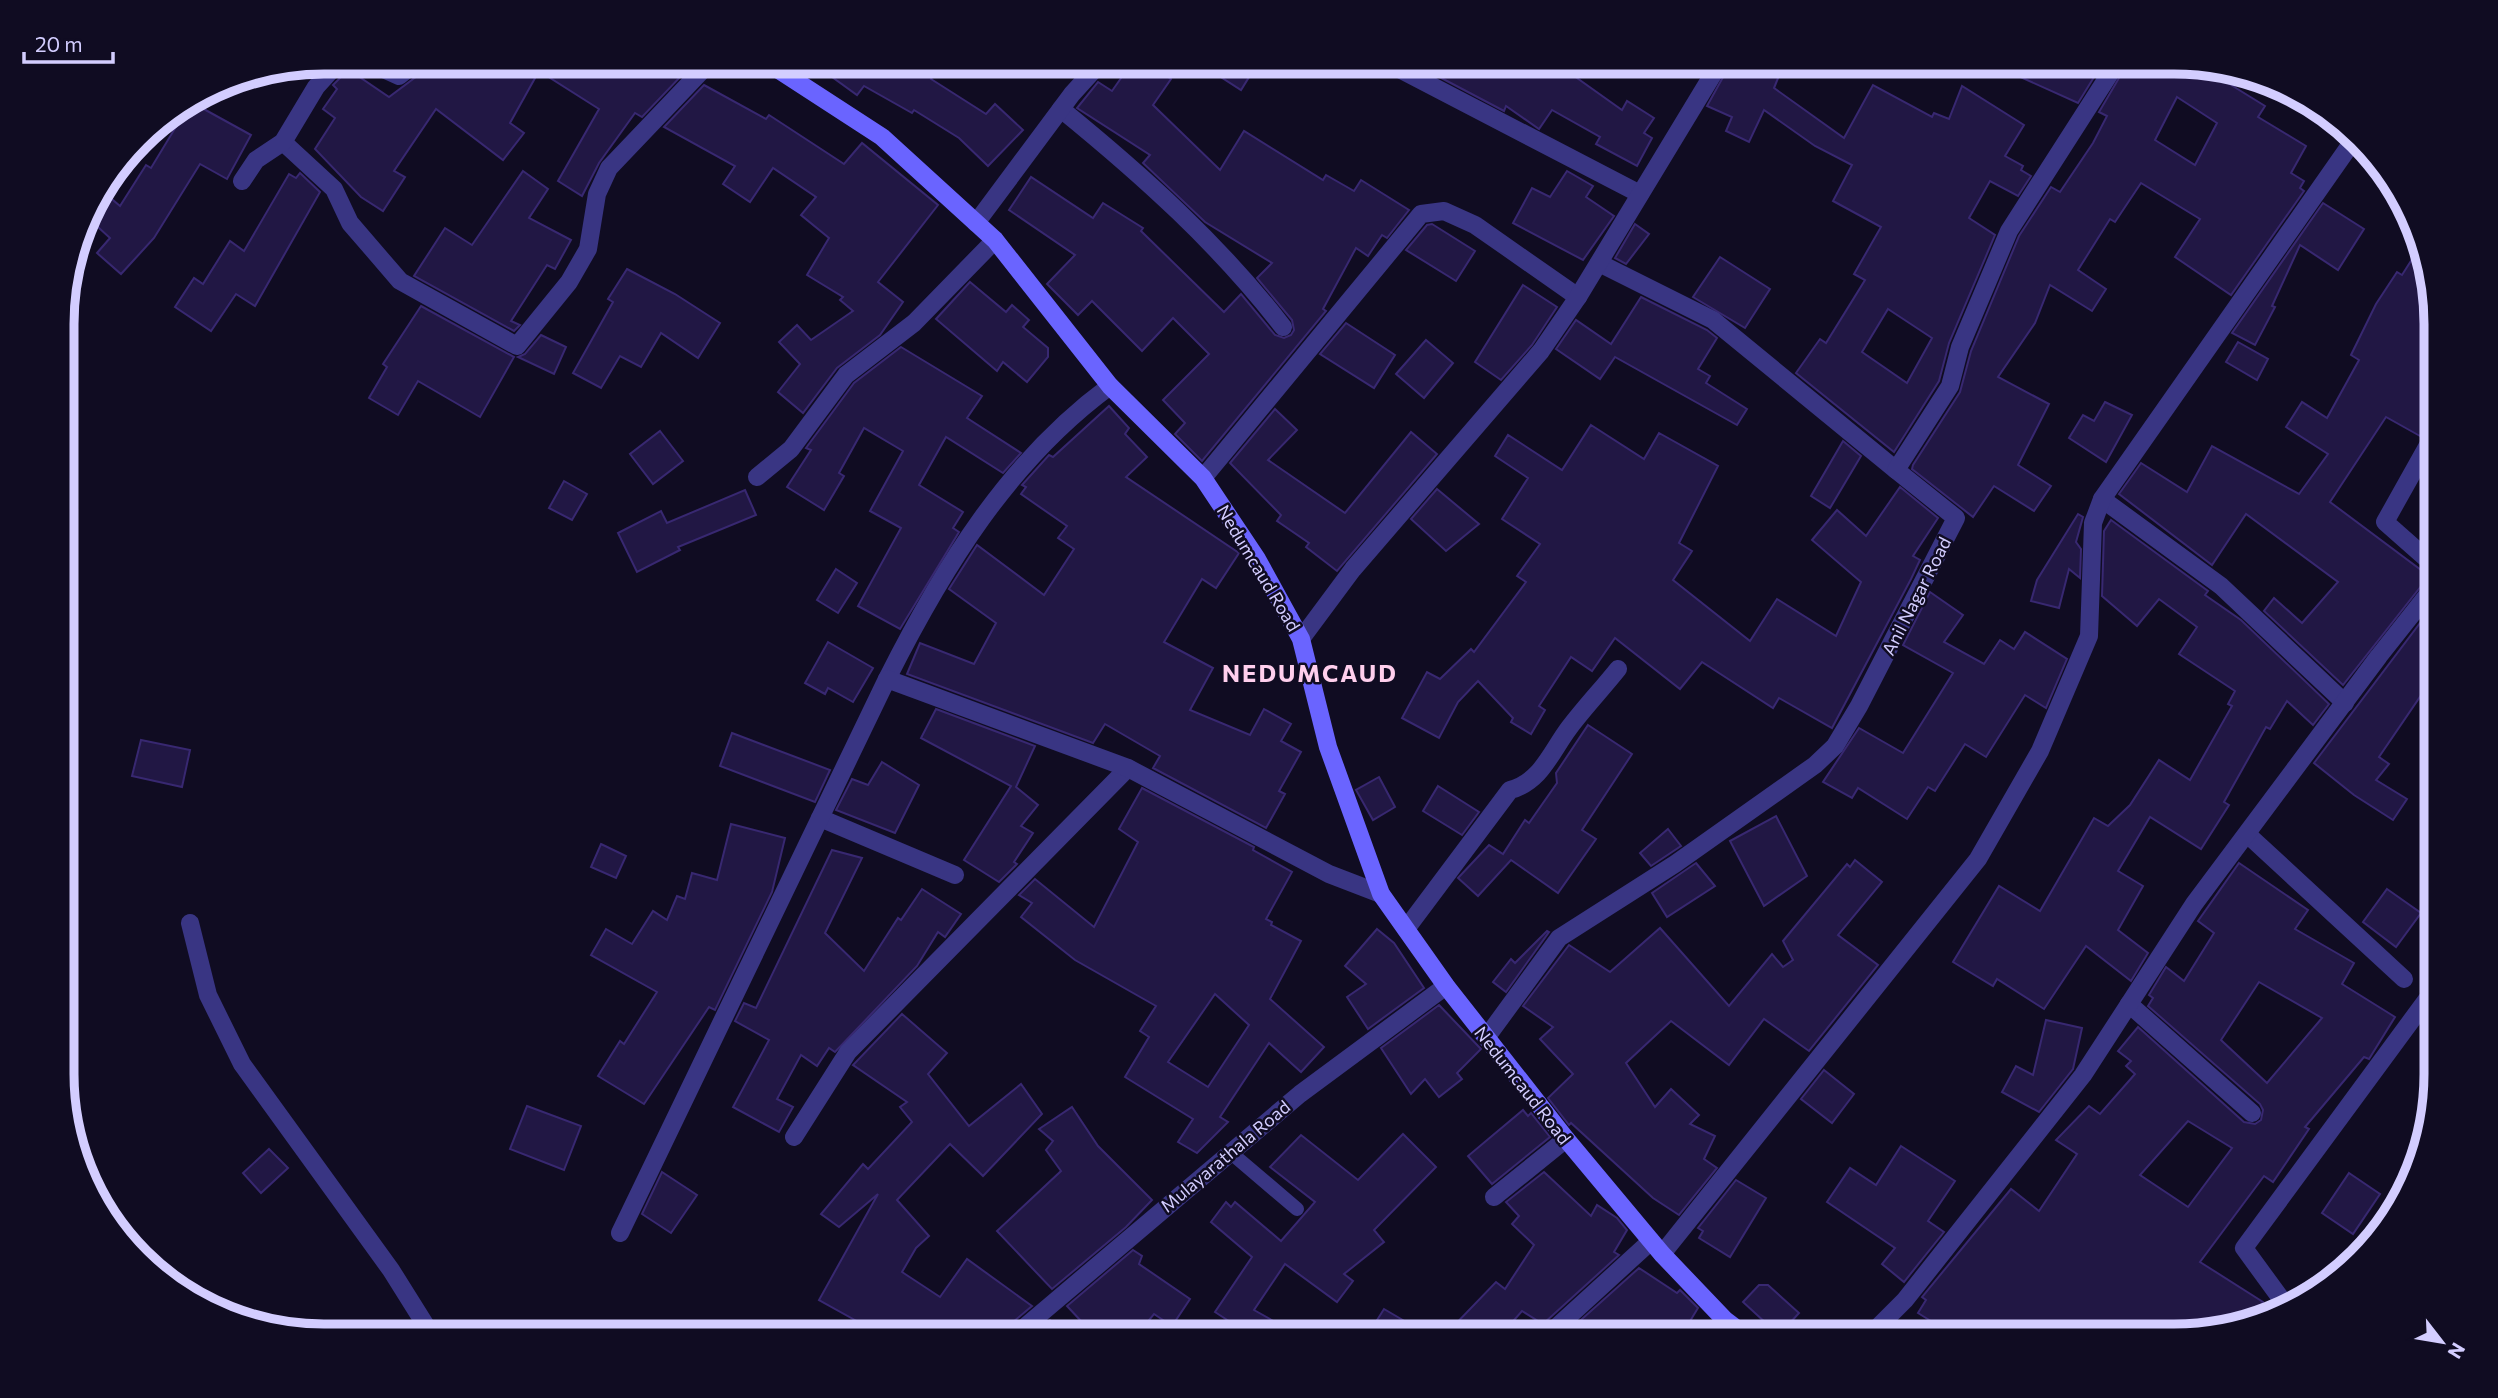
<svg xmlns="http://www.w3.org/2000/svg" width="2498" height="1398" font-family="Commissioner,sans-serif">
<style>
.building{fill:#211744;stroke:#382871;stroke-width:2;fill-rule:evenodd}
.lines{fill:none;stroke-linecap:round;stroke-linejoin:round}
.lane{stroke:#393583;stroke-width:14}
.street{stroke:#393583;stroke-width:18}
.secondary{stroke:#6a64ff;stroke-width:18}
.labels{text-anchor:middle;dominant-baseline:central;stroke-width:5;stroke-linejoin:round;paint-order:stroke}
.street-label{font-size:18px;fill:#d3cdff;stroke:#100c22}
.district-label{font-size:24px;font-weight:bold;letter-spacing:2px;fill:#ffcfed;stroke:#100c22}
.rim{fill:none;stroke:#d3cdff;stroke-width:9}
</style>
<rect width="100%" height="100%" fill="#100c22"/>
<g class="building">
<polygon points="429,61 689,61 684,73 642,117 635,113 599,163 582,196 558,181 599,109 539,71 510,123 524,133 503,160 436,109 394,171 405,177 383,211 361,197 315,149 335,118 323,109 337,89 333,85 342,76 352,72 389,97 425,70"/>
<polygon points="810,61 941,61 931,79 986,114 995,104 1023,130 988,166 959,138 914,110 912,113 864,86 857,95"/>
<polygon points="1133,61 1144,61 1171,79 1153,105 1220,170 1244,131 1323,180 1326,175 1354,191 1361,180 1409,210 1387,238 1382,235 1368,256 1356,248 1323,309 1326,311 1202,461 1175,434 1185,423 1163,400 1209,354 1173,318 1142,351 1092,301 1078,315 1047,284 1075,255 1009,210 1031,177 1093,218 1103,203 1143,228 1141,231 1224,312 1241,294 1275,335 1284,338 1291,335 1294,330 1292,320 1257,278 1272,263 1205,222 1143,163 1150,155 1077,108 1098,82 1112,91"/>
<polygon points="1196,61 1259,61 1241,90"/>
<polygon points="1409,61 1553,61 1622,110 1627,101 1654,118 1644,133 1652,138 1637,166 1596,144 1600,137 1552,110 1539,129 1506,106 1504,111"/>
<path d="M1732 61H1785L1774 88 1844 138 1873 85 1932 117 1934 113 1949 119 1962 86 2024 125 2005 156 2023 166 2021 170 2031 176 2018 196 1990 181 1969 218 1995 235 1949 343 1939 381 1894 452 1796 373 1820 339 1826 343 1865 280 1854 274 1881 227 1833 201 1852 165 1815 146 1764 110 1749 142 1726 131 1732 117 1707 106ZM1888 309 1932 338 1907 383 1862 352Z"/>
<polygon points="1985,61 2104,61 2078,103"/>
<path d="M2129 61 2197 64 2265 106 2258 117 2306 146 2291 173 2304 181 2300 188 2304 191 2231 295 2175 257 2200 219 2141 183 2115 222 2110 219 2078 270 2106 289 2092 311 2050 285 2035 323 1998 377 2049 404 2018 465 2051 486 2034 511 1994 486 1973 517 1912 469 1913 465 1960 392 1971 351 2019 236 2051 187 2060 192 2093 143 2107 116 2099 112ZM2177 97 2217 123 2195 165 2155 140Z"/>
<polygon points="704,85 766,119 769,115 844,164 862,143 938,205 878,282 903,302 880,335 837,368 803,413 778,392 800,364 779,342 797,325 811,340 853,311 840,300 843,297 807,275 829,238 801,215 816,197 773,168 750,202 723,184 735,166 664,127"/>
<polygon points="191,102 251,135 227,179 200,164 154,238 121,274 97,253 110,238 87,217 107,195 120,206 146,165 151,168"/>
<polygon points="523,171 548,189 529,218 571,240 555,269 547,265 511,321 520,325 514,331 414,276 445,228 472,245"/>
<polygon points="1567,171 1593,186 1586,197 1614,216 1583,260 1513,223 1532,188 1550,197"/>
<polygon points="300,173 320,192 255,306 236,294 211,331 175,307 194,278 203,284 230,241 244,251 289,174 296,178"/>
<polygon points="2323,203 2364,229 2338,270 2300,245 2272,306 2275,307 2255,345 2232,333"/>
<polygon points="1432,224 1475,251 1456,281 1406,250 1427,225"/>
<polygon points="1635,224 1649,234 1626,264 1615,258"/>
<polygon points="2423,242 2436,306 2436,420 2426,425 2420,436 2386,417 2330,502 2429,576 2343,685 2264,611 2274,598 2302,623 2338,582 2246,514 2212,565 2119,494 2141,463 2187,492 2212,446 2299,494 2328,454 2286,427 2302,402 2327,418 2359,360 2351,355 2376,304 2397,272 2402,275"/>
<polygon points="1720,257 1770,289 1745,328 1693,297"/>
<polygon points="627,269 675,294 720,323 698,358 661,333 641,367 620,356 601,388 573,373 613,302 608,299"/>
<polygon points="970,282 1006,312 1012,305 1029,320 1023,327 1048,348 1048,357 1027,382 1003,362 997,371 936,319"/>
<polygon points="1523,285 1557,307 1532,345 1501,380 1475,362"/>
<polygon points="1641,297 1707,330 1717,338 1698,369 1710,376 1706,383 1747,409 1737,425 1615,357 1600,379 1556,349 1576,320 1611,344"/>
<polygon points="421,306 514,357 480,417 418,381 398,415 369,398 387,367 383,364"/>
<polygon points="1346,323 1395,355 1374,388 1320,354"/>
<polygon points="541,335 566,347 554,374 518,357 525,354"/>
<polygon points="1426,340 1453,363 1424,398 1396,374"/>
<polygon points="2238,342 2268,359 2257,380 2226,362"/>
<polygon points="901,347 982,396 967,418 1021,453 1003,473 946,437 919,485 963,512 953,528 959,532 900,629 858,606 901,528 870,511 903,451 864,428 839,473 844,476 824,510 787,487 811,450 806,448 854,383"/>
<polygon points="2105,402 2132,415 2106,462 2069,438 2083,415 2094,421"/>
<polygon points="1109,406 1129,428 1125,434 1147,457 1126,477 1239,553 1216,588 1202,579 1164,642 1213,668 1190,710 1250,735 1264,709 1291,724 1281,741 1301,752 1279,791 1285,794 1266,828 1153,768 1160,756 1105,724 1093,743 907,674 920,643 974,664 996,623 949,589 977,545 1044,595 1074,549 1058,538 1067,526 1021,494 1026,487 1022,485 1049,455 1053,457"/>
<polygon points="1275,409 1297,430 1268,460 1345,513 1411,432 1437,454 1337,571 1306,547 1309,543 1277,521 1281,515 1230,463"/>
<polygon points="1591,425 1644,459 1659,433 1718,466 1679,543 1692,551 1673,580 1750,641 1777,599 1836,636 1861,582 1812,540 1837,510 1866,536 1900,487 1938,518 1913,556 1920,560 1911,579 1832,728 1779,698 1773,708 1702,662 1680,689 1615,638 1592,671 1571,657 1539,706 1545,710 1531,734 1511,722 1513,718 1478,681 1458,702 1439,738 1402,718 1427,672 1440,679 1471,649 1474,652 1526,582 1517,576 1540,544 1502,519 1528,478 1495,456 1508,435 1562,470"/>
<polygon points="660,431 683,461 653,484 630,454"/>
<polygon points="1843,441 1861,456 1830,508 1811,496"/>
<polygon points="564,481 587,494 572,520 549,508"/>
<polygon points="1437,489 1479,524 1446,551 1411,519"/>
<polygon points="745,490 756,515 678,547 680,550 637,572 618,533 661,511 667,523"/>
<polygon points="2078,514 2083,517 2076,542 2081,549 2080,578 2069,569 2059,608 2031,601 2037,580"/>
<polygon points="2111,520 2208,591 2205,595 2241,620 2329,704 2313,725 2287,701 2270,729 2266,727 2224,802 2229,805 2201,849 2150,817 2118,871 2143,886 2118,930 2148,953 2131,981 2086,946 2044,1009 1997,979 1993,986 1953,962 1999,886 2040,911 2094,818 2108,826 2130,805 2159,760 2190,780 2232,706 2228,704 2235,691 2179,654 2197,627 2159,599 2137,626 2102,596 2104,531"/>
<polygon points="836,569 857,583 838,613 817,600"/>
<polygon points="1930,592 1963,615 1944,642 1984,664 2000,640 2014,649 2025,632 2067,659 2046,708 2025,695 1986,757 1965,744 1935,791 1928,787 1907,819 1858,788 1852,798 1823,782 1859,728 1903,753 1953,673 1903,645"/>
<polygon points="2436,602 2436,699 2424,691 2379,757 2389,764 2376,780 2407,799 2393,820 2354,795 2314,763"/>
<polygon points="828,642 873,668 853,702 828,688 825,694 805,683"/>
<polygon points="936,709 1035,746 1016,787 1038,805 1021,826 1033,833 1014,862 1017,864 999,882 964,860 1011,786 921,738"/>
<polygon points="1588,725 1632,754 1582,830 1596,839 1558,893 1511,860 1478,896 1458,878 1489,845 1503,854 1525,820 1529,823 1557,783 1556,773"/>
<polygon points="732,733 830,770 815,802 720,766"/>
<polygon points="141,740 190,750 182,787 132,776"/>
<polygon points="882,762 919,785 895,833 836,810 852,779 868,785"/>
<polygon points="1379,777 1395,807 1373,820 1356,790"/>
<polygon points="1438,786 1479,812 1462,835 1423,811"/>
<path d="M1142 788 1254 847 1253 850 1292 872 1266 919 1272 922 1271 925 1301 941 1270 999 1324 1047 1301 1072 1269 1043 1220 1117 1228 1122 1197 1153 1178 1142 1193 1119 1125 1077 1149 1037 1140 1031 1156 1006 1075 960 1021 917 1032 903 1019 895 1035 879 1094 927 1138 842 1119 829ZM1215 994 1249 1025 1208 1087 1168 1062Z"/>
<polygon points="1776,816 1807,876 1764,906 1730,841"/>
<polygon points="731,824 785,838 772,892 715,1010 709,1007 644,1104 598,1076 620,1041 624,1044 657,992 591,955 606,929 632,944 653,911 667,920 677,896 685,899 692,873 717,880"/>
<polygon points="1668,829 1681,846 1651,866 1640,853"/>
<polygon points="601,844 626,856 616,878 591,867"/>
<polygon points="832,850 862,858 825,933 864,971 898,918 901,920 922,889 961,914 945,937 938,932 917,966 835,1052 829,1048 817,1066 801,1055 777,1099 793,1107 779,1132 733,1107 769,1040 735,1021 744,1003 756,1008"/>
<polygon points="1855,860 1882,882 1838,935 1878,965 1809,1051 1764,1019 1729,1065 1671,1021 1626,1063 1655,1107 1671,1089 1699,1115 1690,1124 1715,1136 1704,1159 1717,1168 1679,1215 1653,1198 1571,1123 1569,1125 1548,1098 1573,1074 1540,1039 1553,1027 1523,1006 1569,945 1610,972 1660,928 1729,1006 1772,954 1783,967 1793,960 1783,941 1847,864 1850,867"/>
<polygon points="1696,863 1715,886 1667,917 1652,893"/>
<path d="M2239 863 2308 910 2295 929 2354 963 2342 984 2395 1017 2369 1059 2364 1057 2305 1127 2309 1129 2273 1182 2264 1176 2200 1262 2263 1302 2253 1318 2191 1336H1955L1918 1313 1926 1300 1922 1297 2011 1189 2039 1211 2077 1154 2056 1140 2089 1106 2100 1114 2135 1074 2126 1066 2131 1061 2118 1051 2138 1027 2244 1122 2255 1124 2261 1120 2263 1110 2260 1104 2148 1006 2153 998 2149 995 2166 967 2184 981 2214 933 2198 921ZM2259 982 2322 1018 2267 1083 2221 1040ZM2188 1121 2232 1148 2188 1207 2140 1175Z"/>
<polygon points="2387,889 2421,913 2396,947 2363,922"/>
<polygon points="1377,929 1394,943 1424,988 1368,1029 1347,997 1366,984 1345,966"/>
<polygon points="1547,931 1549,932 1506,992 1493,982 1511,959 1515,963"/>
<polygon points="1439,1005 1481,1049 1457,1073 1462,1079 1439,1097 1425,1079 1411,1094 1381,1048"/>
<polygon points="902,1014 947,1053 928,1074 969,1126 1021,1084 1042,1114 983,1176 950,1144 897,1200 929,1236 916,1248 902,1272 940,1297 967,1259 1032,1306 1006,1328 1002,1337 865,1337 871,1329 819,1300 878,1194 839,1227 821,1214 863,1164 868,1169 912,1122 900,1107 907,1102 853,1065"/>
<polygon points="2046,1020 2082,1028 2073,1069 2039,1112 2002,1092 2016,1066 2033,1075"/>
<polygon points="1824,1070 1854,1094 1832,1123 1801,1099"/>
<polygon points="527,1106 581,1126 564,1170 510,1149"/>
<polygon points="1072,1107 1098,1146 1152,1200 1126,1227 1052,1289 997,1231 1061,1171 1046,1150 1053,1141 1039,1129"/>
<polygon points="1523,1110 1528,1116 1531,1113 1550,1137 1492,1184 1468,1156"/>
<polygon points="1403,1134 1436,1167 1374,1230 1384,1242 1344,1274 1353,1281 1337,1302 1285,1264 1254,1310 1300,1336 1252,1336 1215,1312 1252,1257 1211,1222 1226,1202 1231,1207 1235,1202 1281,1241 1315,1202 1270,1167 1301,1135 1358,1180"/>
<polygon points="1901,1146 1955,1181 1928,1221 1944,1232 1904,1282 1882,1264 1895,1248 1827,1202 1850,1168 1876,1185"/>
<polygon points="269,1149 288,1168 261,1193 243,1173"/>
<polygon points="662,1172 697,1195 671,1233 642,1214"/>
<polygon points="1544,1172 1591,1216 1597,1205 1617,1218 1627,1230 1614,1252 1619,1255 1543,1324 1522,1311 1500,1336 1444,1336 1496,1282 1505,1289 1534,1245 1512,1224 1519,1216 1506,1202"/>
<polygon points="2349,1173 2380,1194 2353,1234 2322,1213"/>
<polygon points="1736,1180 1766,1198 1730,1257 1699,1238 1703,1231 1698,1228"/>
<polygon points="1133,1250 1142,1256 1139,1264 1190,1299 1172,1326 1154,1314 1135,1337 1096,1337 1067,1306"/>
<polygon points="1639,1268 1677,1293 1680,1290 1698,1308 1681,1336 1563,1336"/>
<polygon points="1759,1285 1768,1285 1799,1313 1779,1335 1743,1302"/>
<polygon points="1384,1309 1430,1336 1367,1336"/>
<polygon points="1050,1320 1073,1337 1031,1337"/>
</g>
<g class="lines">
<polyline class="lane" points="1230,1152 1297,1209"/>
<g class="street">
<polyline points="366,61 399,76 418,61"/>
<polyline points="1384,61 1640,194"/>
<path d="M1061 109C1142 175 1219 244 1283 327"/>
<polyline points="283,142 334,189 350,223 400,281 517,346 569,282 588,249 597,194 609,168 711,61"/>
<polyline points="242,181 256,160 283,142 316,87 335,66 348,61"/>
<polyline points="976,223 1072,94 1102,61"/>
<polyline points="1599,263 1713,320 1896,470"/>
<polyline points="2436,431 2385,522 2436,567"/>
<polyline points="757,477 791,449 846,375 914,323 995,240"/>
<polyline points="1203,478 1421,214 1444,211 1475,225 1578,297"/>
<polyline points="2102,499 2221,586 2345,703"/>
<polyline points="1301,639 1353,569 1541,351 1578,297 1721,61"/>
<path d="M887 679C943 568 1008 461 1110 386"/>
<polyline points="820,818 955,875"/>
<polyline points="2247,834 2404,979"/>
<polyline points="190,923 208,995 242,1064 391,1270 433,1337"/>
<path d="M1406 929 1510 790C1541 782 1551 752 1569 728 1584 708 1602 689 1618 669"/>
<polyline points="2129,1004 2252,1113"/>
<polyline points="1486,1038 1559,938 1675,864 1815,765 1835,746 1859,706 1956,518 1896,470 1950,386 1960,347 2009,231 2118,61"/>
<polyline points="794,1137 848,1052 1128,768"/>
<polyline points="1494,1197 1566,1139"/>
<polyline points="620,1233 887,679 1128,768 1329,874 1381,894"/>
<polyline points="1662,1254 1978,859 2040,751 2089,636 2093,523 2102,499 2353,141"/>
<polyline points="2287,1307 2244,1248 2436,987"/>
<polyline points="1547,1336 1651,1241"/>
<polyline points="1869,1336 1905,1300 2083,1075 2194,904 2379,656 2436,584"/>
<polyline points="1013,1337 1300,1094 1446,986"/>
</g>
<polyline class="secondary" points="765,61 882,137 995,240 1110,386 1203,478 1257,559 1301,639 1328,747 1381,894 1446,986 1566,1139 1662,1254 1725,1320 1746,1336"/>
</g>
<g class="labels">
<g class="street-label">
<text transform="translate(1259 568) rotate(59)">Nedumcaud Road</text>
<text transform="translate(1916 596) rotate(-63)">Anil Nagar Road</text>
<text transform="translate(1523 1085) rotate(52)">Nedumcaud Road</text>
<text transform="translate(1225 1156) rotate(-40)">Mulayarathala Road</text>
</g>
<g class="district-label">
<text x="1310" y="672">NEDUMCAUD</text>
</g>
</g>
<path d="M0 0H2498V1398H0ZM324 74H2174A250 250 0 0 1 2424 324V1074A250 250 0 0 1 2174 1324H324A250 250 0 0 1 74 1074V324A250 250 0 0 1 324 74Z" fill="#100c22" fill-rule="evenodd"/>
<path class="rim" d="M324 74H2174A250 250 0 0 1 2424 324V1074A250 250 0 0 1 2174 1324H324A250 250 0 0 1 74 1074V324A250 250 0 0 1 324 74Z"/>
<g transform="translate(2442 1342) rotate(121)" stroke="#100c22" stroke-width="5" paint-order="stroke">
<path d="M0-5L12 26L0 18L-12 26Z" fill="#d3cdff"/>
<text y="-10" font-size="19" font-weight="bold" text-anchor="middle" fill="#d3cdff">N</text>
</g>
<path d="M24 52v10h89v-10" fill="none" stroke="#d3cdff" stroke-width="3.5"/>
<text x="35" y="52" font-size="21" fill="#d3cdff" stroke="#100c22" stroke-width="5" paint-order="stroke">20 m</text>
</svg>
